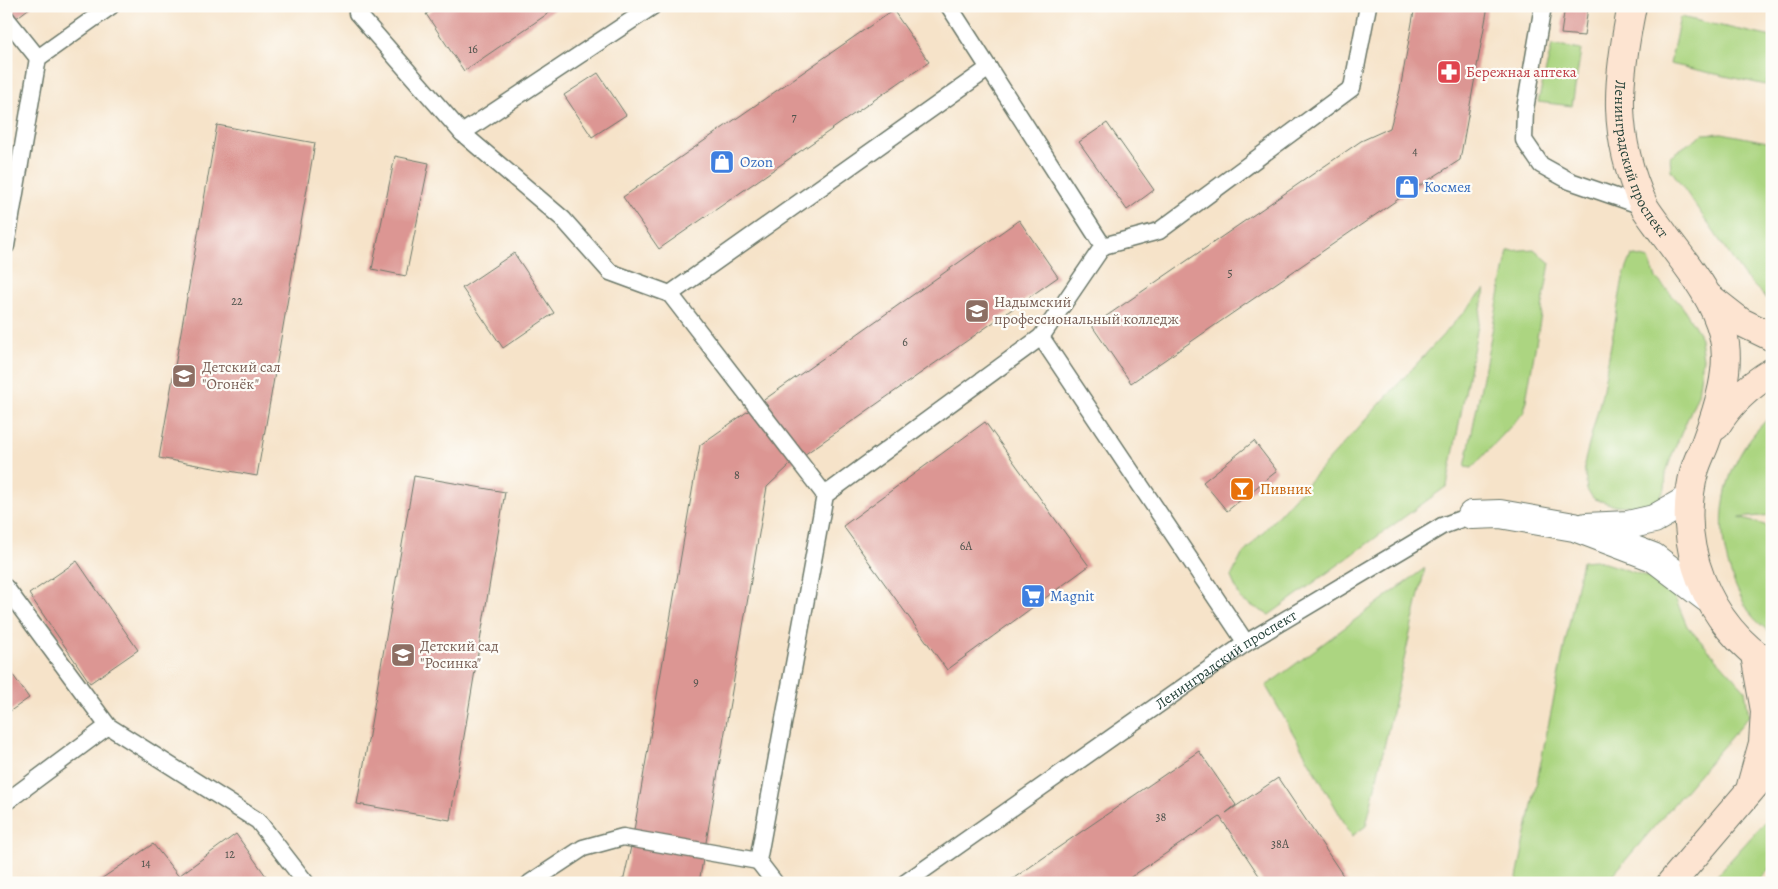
<svg xmlns="http://www.w3.org/2000/svg" width="1778" height="889" font-family="Alegreya,serif">
<style>
.green{fill:#acd581;stroke:#66895a}
.building{fill:#dc9693}
.lines{fill:none;stroke-linecap:round;stroke-linejoin:round}
.lane-casing{stroke:#6a7768;stroke-width:19}
.street-casing{stroke:#6a7768;stroke-width:30}
.secondary-casing{stroke:#6a7768;stroke-width:30}
.lane{stroke:#fff;stroke-width:16}
.street{stroke:#fff;stroke-width:28}
.secondary{stroke:#fde4d1;stroke-width:28}
.labels{text-anchor:middle;dominant-baseline:central;stroke-width:4.5;stroke-linejoin:round;paint-order:stroke}
.number-label{font-size:12px;fill:#4e534c}
.health-label{font-size:15px;fill:#be3a42;stroke:#fdfcf7;text-anchor:start}
.street-label{font-size:15px;fill:#1f3d34;stroke:#fdfcf7}
.shop-label{font-size:15px;fill:#366cbe;stroke:#fdfcf7;text-anchor:start}
.education-label{font-size:15px;fill:#785e54;stroke:#fdfcf7;text-anchor:start}
.food-label{font-size:15px;fill:#c56008;stroke:#fdfcf7;text-anchor:start}
</style>
<rect width="100%" height="100%" fill="#fdfcf7"/>
<filter id="ink" filterUnits="userSpaceOnUse"><feTurbulence type="fractalNoise" baseFrequency=".02" numOctaves="2"/><feDisplacementMap in="SourceGraphic" scale="10" xChannelSelector="R" yChannelSelector="G"/><feConvolveMatrix kernelMatrix="1 2 1 2 8 2 1 2 1" color-interpolation-filters="sRGB"/></filter>
<filter id="wash" filterUnits="userSpaceOnUse"><feTurbulence type="fractalNoise" baseFrequency=".0096" numOctaves="4" result="noise"/><feDisplacementMap in="SourceGraphic" scale="20" xChannelSelector="R" yChannelSelector="G"/><feGaussianBlur stdDeviation="1.12" result="paint"/><feColorMatrix in="noise" values="0 0 0 0 0 0 0 0 0 0 0 0 0 0 0 0 0 1.4 0 .05"/><feComposite in="paint" operator="in"/></filter>
<g filter="url(#wash)">
<rect width="100%" height="100%" fill="#f6e3c9"/>
<g class="green">
<polygon points="1680,17 1772,37 1772,61 1766,85 1670,64"/>
<polygon points="1552,45 1581,50 1572,106 1538,102"/>
<polygon points="1722,133 1772,143 1772,304 1745,277 1671,170 1670,156 1703,134"/>
<polygon points="1534,249 1550,263 1524,412 1472,468 1465,467 1508,251"/>
<polygon points="1632,255 1649,259 1656,278 1682,306 1699,333 1703,358 1698,394 1672,455 1666,472 1665,488 1657,504 1617,506 1594,499 1587,490 1584,464 1602,394 1623,278"/>
<polygon points="1485,289 1447,486 1269,615 1241,600 1231,577 1242,555"/>
<path d="M1772 415V515L1739 518 1772 527V634C1765 628 1755 621 1750 613 1708 548 1713 467 1772 415Z"/>
<polygon points="1595,560 1662,581 1673,593 1687,626 1745,690 1749,716 1606,883 1516,883 1582,561"/>
<polygon points="1425,568 1366,826 1352,836 1266,686"/>
<polygon points="1772,814 1772,866 1757,883 1710,883"/>
</g>
<g id="blocks">
<g class="building">
<polygon points="6,6 32,6 6,26"/>
<polygon points="438,6 559,6 464,71 426,14"/>
<polygon points="1415,6 1488,6 1460,160 1400,198 1131,383 1092,326 1361,141 1390,128 1400,90"/>
<polygon points="1565,6 1588,7 1584,36 1561,34"/>
<polygon points="893,10 929,62 659,249 623,197"/>
<polygon points="598,73 626,115 592,137 564,95"/>
<polygon points="1107,123 1154,190 1127,210 1079,142"/>
<polygon points="217,125 315,143 257,476 159,458"/>
<polygon points="395,156 429,163 406,276 372,269"/>
<polygon points="1019,220 1058,277 791,464 767,487 699,883 616,883 624,878 632,842 700,445"/>
<polygon points="514,253 554,313 503,348 462,288"/>
<polygon points="985,422 1089,566 947,670 843,526"/>
<polygon points="1254,441 1277,471 1227,511 1203,482"/>
<polygon points="414,476 505,492 450,820 357,804"/>
<polygon points="77,561 138,650 90,683 29,594"/>
<polygon points="6,665 29,698 6,714"/>
<polygon points="1199,751 1236,805 1226,813 1278,778 1348,883 1264,883 1220,817 1122,883 1010,883 1011,880"/>
<polygon points="236,834 271,883 185,883 180,875"/>
<polygon points="153,844 184,883 95,883"/>
</g>
</g>
</g>
<g filter="url(#ink)">
<use href="#blocks" fill-opacity="0" stroke="#6a7768" stroke-width="1"/>
<g class="lines">
<defs>
<g id="lane">
<polyline points="367,6 357,13 462,133 653,6"/>
<polyline points="949,6 1103,246 1041,337 1246,643"/>
<polyline points="1543,6 1525,109 1524,140 1541,165 1570,181 1645,207"/>
<polyline points="6,18 38,58"/>
<polyline points="462,133 563,219 610,272 670,294 989,68"/>
<polyline points="6,246 38,58 111,6"/>
<polyline points="1103,246 1159,231 1352,88 1368,6"/>
<polyline points="670,294 825,495"/>
<polyline points="6,588 108,726 258,821 306,883"/>
<polyline points="6,802 108,726"/>
<polyline points="530,883 583,848 623,837 758,861"/>
<polyline points="775,883 758,861 825,495 1041,337"/>
<path id="s1" d="M905 883 1246 643 1442 526 1472 515"/>
</g>
<g id="street">
<polyline points="1472,515 1500,514 1574,527 1653,557 1707,598"/>
<polyline points="1586,527 1628,525 1654,519 1689,499"/>
</g>
<g id="secondary">
<path id="s2" d="M1632 6C1617 80 1611 135 1644 206 1650 216 1659 227 1666 237 1688 267 1714 297 1723 334 1732 367 1718 409 1706 441 1703 450 1698 459 1695 469 1674 544 1707 625 1772 666"/>
<polyline points="1709,297 1741,322 1772,337"/>
<path d="M1716 426C1730 403 1749 386 1772 372"/>
<polyline points="1751,786 1763,743 1765,711 1755,655"/>
<polyline points="1671,883 1772,765"/>
</g>
</defs>
<use href="#lane" class="lane-casing"/>
<use href="#street" class="street-casing"/>
<use href="#secondary" class="secondary-casing"/>
<use href="#lane" class="lane"/>
<use href="#street" class="street"/>
<use href="#secondary" class="secondary"/>
</g>
</g>
<defs>
<symbol id="pharmacy-square" viewBox="-11 -11 22 22"><rect x="-9" y="-9" width="18" height="18" rx="4" fill="#e0444e" stroke="#fdfcf7"/><path d="M-2-6h4v4h4v4h-4v4h-4v-4h-4v-4h4Z" fill="#fff"/></symbol>
<symbol id="shop-square" viewBox="-11 -11 22 22"><rect x="-9" y="-9" width="18" height="18" rx="4" fill="#3f7fe0" stroke="#fdfcf7"/><path d="M-5-2.5h2.3a2.7 3.5 0 0 1 5.4 0H5L5.5 6h-11ZM-1.5-2.5h3a1.5 2.3 0 0 0-3 0Z" fill="#fff"/></symbol>
<symbol id="university-square" viewBox="-11 -11 22 22"><rect x="-9" y="-9" width="18" height="18" rx="4" fill="#8d6e63" stroke="#fdfcf7"/><path d="M0-5L7-2L0 1L-7-2ZM-4 1L0 2.5L4 1V4Q0 6-4 4Z" fill="#fff"/></symbol>
<symbol id="school-square" viewBox="-11 -11 22 22"><rect x="-9" y="-9" width="18" height="18" rx="4" fill="#8d6e63" stroke="#fdfcf7"/><path d="M0-5L7-2L0 1L-7-2ZM-4 1L0 2.5L4 1V4Q0 6-4 4Z" fill="#fff"/></symbol>
<symbol id="bar-square" viewBox="-11 -11 22 22"><rect x="-9" y="-9" width="18" height="18" rx="4" fill="#e8710a" stroke="#fdfcf7"/><path d="M-6-5H6L.8 .8V4.5H3.5V6h-7V4.5H-.8V.8Z" fill="#fff"/></symbol>
<symbol id="supermarket-square" viewBox="-11 -11 22 22"><rect x="-9" y="-9" width="18" height="18" rx="4" fill="#3f7fe0" stroke="#fdfcf7"/><path d="M-6-5.5h2.5l.6 2H6L4.5 2H-2.5L-4.4-4H-6ZM-1.5 3.2a1.3 1.3 0 1 0 .1 0ZM3 3.2a1.3 1.3 0 1 0 .1 0Z" fill="#fff"/></symbol>
</defs>
<g fill-rule="evenodd">
<use href="#pharmacy-square" x="1435" y="58" width="28" height="28"/>
<use href="#shop-square" x="708" y="148" width="28" height="28"/>
<use href="#shop-square" x="1393" y="173" width="28" height="28"/>
<use href="#university-square" x="963" y="297" width="28" height="28"/>
<use href="#school-square" x="170" y="362" width="28" height="28"/>
<use href="#bar-square" x="1228" y="475" width="28" height="28"/>
<use href="#supermarket-square" x="1019" y="582" width="28" height="28"/>
<use href="#school-square" x="389" y="641" width="28" height="28"/>
</g>
<g class="labels">
<g class="number-label">
<text x="473" y="49">16</text>
<text x="794" y="117">7</text>
<text x="1415" y="151">4</text>
<text x="1230" y="273">5</text>
<text x="237" y="301">22</text>
<text x="905" y="342">6</text>
<text x="737" y="475">8</text>
<text x="966" y="546">6А</text>
<text x="696" y="682">9</text>
<text x="1161" y="817">38</text>
<text x="1280" y="844">38А</text>
<text x="230" y="854">12</text>
<text x="146" y="863">14</text>
</g>
<g class="health-label">
<text x="1466" y="72">Бережная аптека</text>
</g>
<g class="street-label">
<text stroke="none"><textPath href="#s2" startOffset="158">Ленинградский проспект</textPath></text>
<text stroke="none"><textPath href="#s1" startOffset="391">Ленинградский проспект</textPath></text>
</g>
<g class="shop-label">
<text x="740" y="162">Ozon</text>
<text x="1424" y="187">Космея</text>
<text x="1050" y="596">Magnit</text>
</g>
<g class="education-label">
<text x="994" y="302">Надымский<tspan x="994" dy="17">профессиональный колледж</tspan></text>
<text x="202" y="367">Детский сал<tspan x="202" dy="17">"Огонёк"</tspan></text>
<text x="420" y="646">Детский сад<tspan x="420" dy="17">"Росинка"</tspan></text>
</g>
<g class="food-label">
<text x="1260" y="489">Пивник</text>
</g>
</g>
<rect width="1778" height="889" fill="none" stroke="#fdfcf7" stroke-width="25"/>
</svg>
